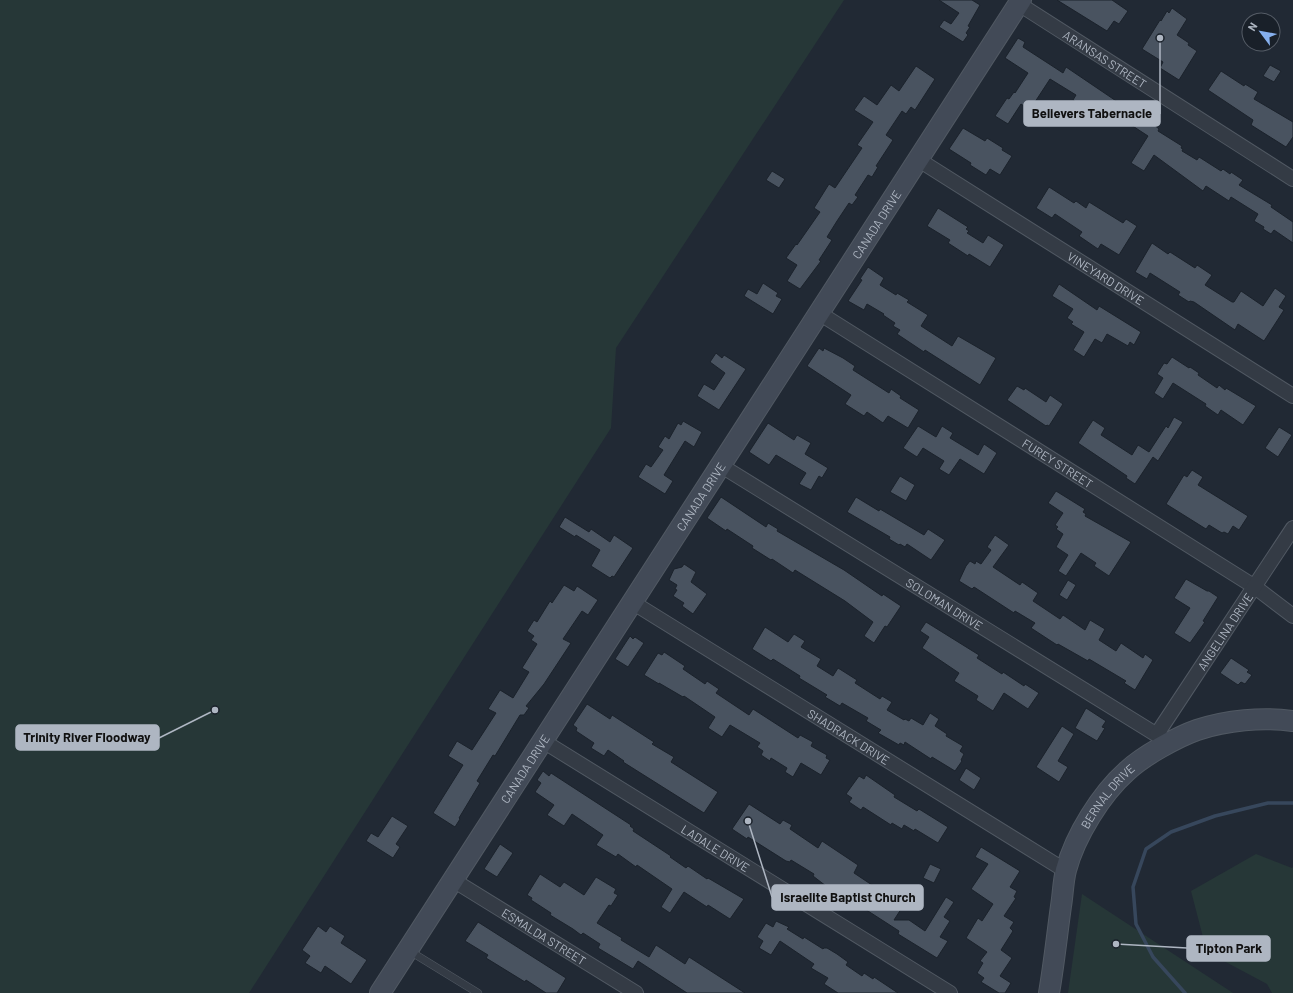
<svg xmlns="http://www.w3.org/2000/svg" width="1293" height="993" font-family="Barlow,sans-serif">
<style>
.green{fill:#263737}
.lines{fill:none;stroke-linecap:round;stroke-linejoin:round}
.stream{stroke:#37475c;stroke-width:3.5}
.building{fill:#495360;stroke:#1b222b}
.lane-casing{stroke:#515963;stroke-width:8}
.street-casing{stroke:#515963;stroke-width:16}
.secondary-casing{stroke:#515963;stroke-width:22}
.lane{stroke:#343b45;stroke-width:7}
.street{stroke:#343b45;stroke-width:14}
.secondary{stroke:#424a57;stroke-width:20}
.labels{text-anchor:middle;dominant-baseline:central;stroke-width:3.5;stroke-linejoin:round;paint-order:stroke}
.street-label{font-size:12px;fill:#aeb6c2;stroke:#192029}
.leader{fill:none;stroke:#aeb6c2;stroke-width:1.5}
.callout-dot{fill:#aeb6c2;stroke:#192029;stroke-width:1.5}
.callout{fill:#aeb6c2;stroke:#aeb6c2;stroke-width:1.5}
.callout-label{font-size:13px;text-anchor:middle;font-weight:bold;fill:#111}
</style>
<rect width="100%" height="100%" fill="#212934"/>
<g class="green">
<polygon points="0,0 844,0 616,348 611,428 249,993 0,993"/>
<polygon points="1256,854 1292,868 1293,867 1293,993 1272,993 1267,984 1222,960 1204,941 1191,891"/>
<polygon points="1082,894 1233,993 1234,993 1068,993"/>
</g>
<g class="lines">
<polyline class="stream" points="1185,993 1153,957 1136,924 1133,887 1146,849 1171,832 1215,816 1268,803 1293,803"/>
</g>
<g class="building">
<polygon points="939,0 972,0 980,5 968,26 970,27 966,33 968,35 963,42 939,27 944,20 951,24 959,13"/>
<polygon points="1057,0 1112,0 1128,11 1119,24 1114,21 1107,31"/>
<polygon points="1172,8 1187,19 1177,35 1189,43 1188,45 1197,51 1179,80 1160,68 1163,62 1142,49 1160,20 1161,21 1167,11 1169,13"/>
<polygon points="1018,38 1025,42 1023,47 1063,73 1066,67 1131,111 1132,110 1146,118 1159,129 1158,131 1182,146 1181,148 1183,149 1182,151 1197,160 1199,157 1221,171 1223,169 1230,174 1231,172 1243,180 1239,185 1272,205 1271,207 1293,222 1293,243 1274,230 1271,234 1263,229 1264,227 1254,221 1258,214 1231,197 1229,201 1206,186 1203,191 1154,155 1144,171 1131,163 1148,136 1122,119 1119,124 1087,104 1084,108 1073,100 1076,95 1050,79 1033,105 1027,101 1024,106 1021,104 1008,124 995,116 1007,98 1009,99 1014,92 1015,93 1028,73 1005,58"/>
<polygon points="1270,65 1281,71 1274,82 1263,76"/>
<polygon points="916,66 935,79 915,110 911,107 906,114 902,111 886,135 893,140 876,166 878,167 872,177 868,175 855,195 858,197 852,205 849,203 837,221 827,237 832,240 819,260 821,261 800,289 787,281 797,265 786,258 796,244 797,245 820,212 814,208 829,184 835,188 862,148 857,145 873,122 854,110 864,96 877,105 891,85 899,91"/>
<polygon points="1221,71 1244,86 1245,84 1258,92 1254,99 1293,122 1293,137 1286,147 1251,125 1253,120 1208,90"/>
<polygon points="963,128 985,141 987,138 1003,148 1002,150 1012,156 1000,175 990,169 986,175 970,165 971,163 949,149"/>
<polygon points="772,171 785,179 779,188 766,180"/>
<polygon points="1049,187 1074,203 1076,201 1086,208 1089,202 1123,223 1126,219 1137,226 1119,255 1101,244 1098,249 1079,236 1082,232 1055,214 1052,218 1036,208"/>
<polygon points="938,208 968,227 966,229 969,231 967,233 983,243 988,235 1004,245 990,267 969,254 968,256 948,243 950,240 927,226"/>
<polygon points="1152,243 1168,254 1170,252 1195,268 1197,265 1212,275 1205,285 1232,302 1234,302 1241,291 1263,306 1275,288 1286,296 1279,307 1284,310 1264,341 1238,324 1235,330 1194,302 1190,301 1189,302 1178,295 1180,292 1150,273 1147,279 1135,272"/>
<polygon points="868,267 884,278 880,285 896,295 897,293 909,300 907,302 928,315 921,326 952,346 958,336 996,358 980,385 925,350 924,352 897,334 900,330 893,326 895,323 883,315 884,314 867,304 864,310 848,301 862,280 860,279"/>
<polygon points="763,283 778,293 776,296 782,299 773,314 744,296 748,289 757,294"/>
<polygon points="1059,284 1097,310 1099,306 1141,332 1134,345 1130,342 1128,346 1107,334 1102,343 1095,339 1084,357 1073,350 1084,332 1071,324 1073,322 1067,318 1073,309 1052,296"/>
<polygon points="819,348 823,351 824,348 843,358 855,366 853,370 889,393 891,389 901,396 900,398 919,410 908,428 888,416 883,423 867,412 864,416 845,404 851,395 807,366"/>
<polygon points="716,353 722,358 724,355 746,369 719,410 697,396 704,384 714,390 725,373 710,362"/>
<polygon points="1172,357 1189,368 1190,367 1199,373 1198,375 1217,388 1219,385 1225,390 1226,388 1256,406 1243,425 1221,410 1218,415 1205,406 1206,404 1173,383 1163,399 1154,393 1163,378 1157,374 1164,363 1167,364"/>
<polygon points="1017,386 1024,390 1025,388 1046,402 1050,395 1063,404 1049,426 1047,425 1046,426 1007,400"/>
<polygon points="1174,417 1183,422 1158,461 1153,457 1135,484 1126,478 1127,476 1078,443 1093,420 1105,428 1101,435 1132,455 1138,445 1149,452 1166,426 1168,428"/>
<polygon points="683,421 702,432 694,447 685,441 664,475 673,481 665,494 638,477 646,464 651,467 663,450 658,447 665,436 669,439 678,423 681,425"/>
<polygon points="768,423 794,440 797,435 811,443 805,454 828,468 822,478 819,476 811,490 799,484 806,473 776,455 769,465 749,452"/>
<polygon points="918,426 936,437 942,426 953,433 950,438 978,455 984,444 997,453 984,474 960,459 949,475 939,469 944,461 923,448 917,457 903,448"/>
<polygon points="1279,427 1292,435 1278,457 1265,448"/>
<polygon points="1192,470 1203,477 1198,485 1248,516 1239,530 1233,526 1228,534 1224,532 1222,533 1209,525 1206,529 1166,504 1184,475 1187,477"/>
<polygon points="900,476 915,485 906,501 890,492"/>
<polygon points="1056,491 1085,509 1083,512 1086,514 1085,516 1131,542 1109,576 1094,566 1096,563 1081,553 1066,576 1058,571 1068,555 1056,547 1063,534 1056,529 1058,527 1055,525 1063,513 1048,503"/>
<polygon points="721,497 766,527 768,523 778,529 777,531 844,570 882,596 883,594 901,606 887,627 885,626 874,643 864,636 873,622 845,601 795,570 793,573 772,559 771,560 752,548 753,546 727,529 726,531 707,518"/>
<polygon points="856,497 879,511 880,509 924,535 928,529 945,540 931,560 907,544 905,547 900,544 899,545 889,539 890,537 847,512"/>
<polygon points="565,517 589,532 591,529 610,542 614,535 633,548 614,577 612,576 610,578 591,566 600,550 576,535 575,537 559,527"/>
<polygon points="995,535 1009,545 993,567 1020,585 1022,582 1038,593 1033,601 1060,619 1063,615 1085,630 1090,620 1105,629 1099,640 1116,651 1121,643 1143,658 1145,654 1153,660 1135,690 1124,683 1126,681 1089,659 1088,661 1058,644 1057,645 1031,628 1035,623 1015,611 1014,613 974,587 972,589 959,581 966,566 970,561 975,564 976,561 981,564 991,550 987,547"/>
<polygon points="684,564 696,572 691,582 707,594 693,614 682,606 684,603 673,596 677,590 675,589 677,585 669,580 674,569 682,567"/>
<polygon points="1186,579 1207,591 1209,591 1218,597 1203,621 1205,622 1190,643 1174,633 1190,608 1174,598"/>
<polygon points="1068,580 1076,585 1067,600 1059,595"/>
<polygon points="564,585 574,591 577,586 598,600 588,615 582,611 563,639 571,643 544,684 526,706 529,708 524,715 520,715 495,756 493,755 477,781 480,783 459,818 460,819 455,827 433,813 463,765 448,756 457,741 472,750 496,713 488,709 500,690 513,698 529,672 522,668 537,644 531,640 534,636 527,631 534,620 537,622 550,601 552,603"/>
<polygon points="926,622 979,655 977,658 1002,674 1003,672 1024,686 1025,684 1039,693 1028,709 1004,693 993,711 976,700 978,696 954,681 959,673 922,648 929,637 920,631"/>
<polygon points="765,627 788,642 794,634 805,641 801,647 821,659 817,666 833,676 838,668 857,680 855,683 880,699 882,696 892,702 887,710 904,720 905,719 909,721 911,718 923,725 930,713 939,719 935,726 947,734 946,736 963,746 960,751 964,754 961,760 962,761 955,771 932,757 931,759 905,742 904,745 900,743 899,745 878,733 881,730 866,721 868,718 842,703 840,706 825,697 827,695 799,678 800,676 773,659 771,661 752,649"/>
<polygon points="630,636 633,639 635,637 644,643 628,667 615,659"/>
<polygon points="664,652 685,666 683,669 705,684 707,681 719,689 716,693 749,715 753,709 798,738 800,735 813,742 811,746 827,755 826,758 830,760 821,775 801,763 793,777 785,772 787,768 771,758 770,761 761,755 763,751 757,747 760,743 730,725 722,737 708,728 715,717 684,696 683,697 659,683 659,684 644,675 658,653 662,655"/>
<polygon points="1231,658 1249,670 1247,672 1252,675 1245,684 1241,682 1238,685 1220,673"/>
<polygon points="587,704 610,719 612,715 654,742 652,744 674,757 671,762 718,792 704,813 623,762 624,761 608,750 604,756 591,748 594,743 576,731 577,728 573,725"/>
<polygon points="1086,708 1106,721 1102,727 1105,728 1097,741 1075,728"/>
<polygon points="1062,726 1074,734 1058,761 1068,767 1059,782 1036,767"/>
<polygon points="966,768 981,778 974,790 959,780"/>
<polygon points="543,771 549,776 551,773 631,825 630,826 634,829 633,831 671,856 670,857 686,868 688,866 707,879 708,878 744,899 730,919 708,905 707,907 684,892 670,913 661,907 672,889 637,865 636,867 618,854 616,857 596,845 603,835 572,814 564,826 547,815 554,805 535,792 541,783 537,780"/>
<polygon points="866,775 895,795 894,797 917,811 919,809 948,827 938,843 915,829 914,831 904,825 902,829 892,823 891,825 863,807 861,810 849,802 852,798 846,794 859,776 864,779"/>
<polygon points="749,804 780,824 783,820 792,825 790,829 818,848 822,841 858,865 854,873 884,893 886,891 905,903 894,920 909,920 925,931 946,897 954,902 944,917 950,921 940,937 948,941 937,958 898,934 899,931 868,911 841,895 840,898 824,889 826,886 813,876 814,874 791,860 790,862 786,861 748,837 747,839 732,829"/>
<polygon points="392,816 408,826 396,844 400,847 393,858 366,841 371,833 378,837"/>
<polygon points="500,844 513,853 497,877 484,869"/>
<polygon points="981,847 1020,871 1010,887 1017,891 1014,897 1016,898 1004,916 1014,922 1010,928 1013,931 1001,950 1012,958 1000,976 1011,983 1005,993 999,993 981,982 984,978 977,973 983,963 980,961 987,952 966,938 978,918 982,921 993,904 971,889 988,864 975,857"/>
<polygon points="930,864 941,869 934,883 923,878"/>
<polygon points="540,874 560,887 564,882 584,895 596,877 616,889 614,893 618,895 611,906 609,905 597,923 622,938 621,940 649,957 656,945 685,964 689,957 745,993 687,993 638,961 633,969 598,948 600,944 583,933 581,935 573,929 550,915 551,913 531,900 532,898 527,895"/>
<polygon points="776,921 789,927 787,929 803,939 804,937 823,949 824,948 827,948 837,954 848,962 846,965 862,976 864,973 873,979 874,977 898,993 838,993 824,984 828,978 811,968 814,964 780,941 771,955 759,948 763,941 757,937 766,923 773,927"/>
<polygon points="478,922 566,978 557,993 546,993 526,980 525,982 486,958 488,955 465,941"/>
<polygon points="318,926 326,932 330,926 345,936 341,943 367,960 351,984 325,966 321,973 305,963 310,956 302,950"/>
</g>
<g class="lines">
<defs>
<polyline id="lane" points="408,950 478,993"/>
<g id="street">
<path id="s1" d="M1019 4 1293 179"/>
<path id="s2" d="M919 160 1293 396"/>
<path id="s3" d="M819 313 1255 587 1293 616"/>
<path id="s4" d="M720 465 1170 743"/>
<path id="s5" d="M632 602 1066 871"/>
<path id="s6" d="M1157 734 1293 528"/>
<path id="s7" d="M543 741 950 993"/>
<path id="s8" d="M453 880 636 993"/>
</g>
<g id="secondary">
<path id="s9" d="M380 993 1021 0"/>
<path id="s10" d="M1049 993C1054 964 1057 935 1061 906 1063 894 1063 882 1066 870 1075 836 1101 794 1127 771 1143 756 1177 737 1197 730 1227 720 1262 717 1293 721"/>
</g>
</defs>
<use href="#lane" class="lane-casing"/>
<use href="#street" class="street-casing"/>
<use href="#secondary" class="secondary-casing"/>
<use href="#lane" class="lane"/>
<use href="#street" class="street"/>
<use href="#secondary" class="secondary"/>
</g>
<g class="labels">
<g class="street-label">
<text stroke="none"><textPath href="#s1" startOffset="102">ARANSAS STREET</textPath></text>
<text stroke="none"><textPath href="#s9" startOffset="915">CANADA DRIVE</textPath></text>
<text stroke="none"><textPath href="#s2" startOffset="221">VINEYARD DRIVE</textPath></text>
<text stroke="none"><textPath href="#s3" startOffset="282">FUREY STREET</textPath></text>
<text stroke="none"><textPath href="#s9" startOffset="591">CANADA DRIVE</textPath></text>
<text stroke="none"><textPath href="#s4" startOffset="264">SOLOMAN DRIVE</textPath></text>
<text stroke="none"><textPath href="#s6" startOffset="123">ANGELINA DRIVE</textPath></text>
<text stroke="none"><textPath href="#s5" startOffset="255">SHADRACK DRIVE</textPath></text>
<text stroke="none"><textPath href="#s9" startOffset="267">CANADA DRIVE</textPath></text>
<text stroke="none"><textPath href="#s10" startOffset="210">BERNAL DRIVE</textPath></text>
<text stroke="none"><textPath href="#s7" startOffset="203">LADALE DRIVE</textPath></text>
<text stroke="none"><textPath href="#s8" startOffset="107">ESMALDA STREET</textPath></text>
</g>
</g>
<path class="leader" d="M1160 38L1160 114M215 710L159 738M748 821L772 897M1116 944L1187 948"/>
<g class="callout-dot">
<circle cx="1160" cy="38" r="4"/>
<circle cx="215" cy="710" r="4"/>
<circle cx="748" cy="821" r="4"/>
<circle cx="1116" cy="944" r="4"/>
</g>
<g class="callout">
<rect x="1024" y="101" width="136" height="25" rx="4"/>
<rect x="16" y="725" width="143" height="25" rx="4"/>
<rect x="772" y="885" width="151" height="25" rx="4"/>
<rect x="1187" y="936" width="83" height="25" rx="4"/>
</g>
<g class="callout-label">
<text x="1092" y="118">Believers Tabernacle</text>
<text x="87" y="742">Trinity River Floodway</text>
<text x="848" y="902">Israelite Baptist Church</text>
<text x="1229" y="953">Tipton Park</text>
</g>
<g transform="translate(1261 32) rotate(302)"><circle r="19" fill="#192029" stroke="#555c66"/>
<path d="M0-3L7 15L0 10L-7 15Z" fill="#86b0ee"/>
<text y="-6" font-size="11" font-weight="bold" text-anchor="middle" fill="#aeb6c2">N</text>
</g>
</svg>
